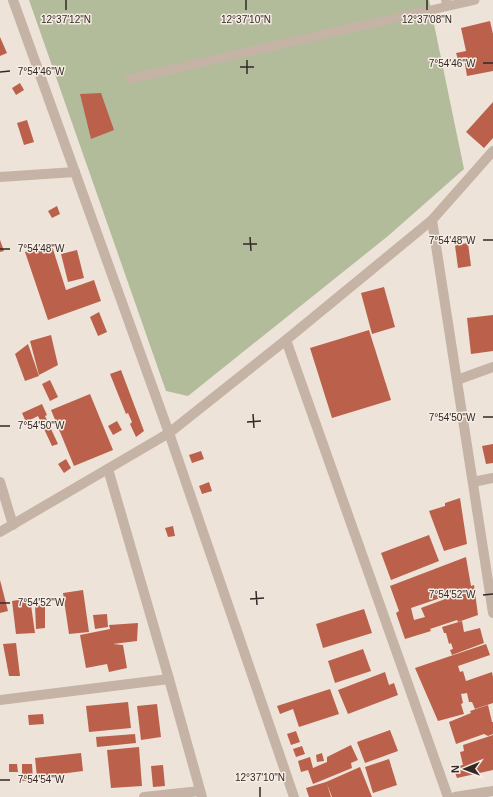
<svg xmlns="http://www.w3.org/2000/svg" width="493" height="797" font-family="Arial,sans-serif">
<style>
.green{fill:#b2bc9a}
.building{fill:#bb614b;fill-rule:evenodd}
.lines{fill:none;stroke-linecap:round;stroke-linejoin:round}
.service{stroke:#c5b3a6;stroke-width:9}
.minor{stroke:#c5b3a6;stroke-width:10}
.ticks{fill:none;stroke:#322926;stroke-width:1.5}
.ticks-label{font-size:10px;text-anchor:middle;fill:#322926;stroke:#f7ede4;stroke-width:3;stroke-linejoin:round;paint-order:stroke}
</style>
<rect width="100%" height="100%" fill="#eee3d9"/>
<polygon class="green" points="29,0 429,0 464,169 388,236 188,396 166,391"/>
<g class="building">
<polygon points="490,21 493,34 493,71 467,76 464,58 458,59 456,53 466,51 461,28"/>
<polygon points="0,37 7,53 0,56"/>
<polygon points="20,83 24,90 16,95 12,88"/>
<polygon points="101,93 114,130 91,139 80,94"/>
<polygon points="493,102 493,138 484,148 466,132"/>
<polygon points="27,120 34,142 24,145 17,123"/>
<polygon points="57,206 60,214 52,218 48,211"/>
<polygon points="0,240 4,251 0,252"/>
<polygon points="51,243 66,290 94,280 101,301 48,320 25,252"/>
<polygon points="468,243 471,266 458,268 455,245"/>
<polygon points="77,250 84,278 68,282 61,254"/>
<polygon points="384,287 395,327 372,334 361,293"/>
<polygon points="99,312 107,332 98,336 90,317"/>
<polygon points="493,315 493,351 471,354 467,318"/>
<polygon points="369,330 391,400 332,418 310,348"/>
<polygon points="51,335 58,365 39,375 30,341"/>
<polygon points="28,344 39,376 25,381 15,354"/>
<polygon points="121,370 144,431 136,437 130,424 132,422 128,413 126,414 110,374"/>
<polygon points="50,380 58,397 50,401 42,384"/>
<polygon points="90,394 113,450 74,466 51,410"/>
<polygon points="42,404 47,415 45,416 58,444 52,446 38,416 26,422 22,413"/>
<polygon points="117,421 122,430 113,435 108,426"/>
<polygon points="493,444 493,463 486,464 482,446"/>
<polygon points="201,451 204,459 192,463 189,455"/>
<polygon points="66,459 71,468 64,473 58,464"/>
<polygon points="209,482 212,491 202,494 199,486"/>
<polygon points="460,498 467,544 444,551 429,511 445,506 445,503"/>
<polygon points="173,526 175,536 168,537 165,528"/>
<polygon points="429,535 439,561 391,580 381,553"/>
<path d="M466 557 471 586 474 585 478 615 458 622 457 620 430 629 431 631 405 639 396 613 399 611 390 586ZM455 593 456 595 421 608 425 617 414 620 411 608Z"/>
<polygon points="0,580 8,611 0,613"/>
<polygon points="83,590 89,632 69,634 63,593"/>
<polygon points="30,598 35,633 16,634 12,601"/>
<polygon points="35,605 45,605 45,628 36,629"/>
<polygon points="364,609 372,633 323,648 316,624"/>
<polygon points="107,614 108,627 95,629 93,615"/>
<polygon points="462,621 464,632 480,628 484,643 452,655 450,650 453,649 451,643 449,644 446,633 444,633 442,627"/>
<polygon points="138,623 137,641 113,644 123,645 127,668 109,672 107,664 86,668 80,635 110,629 109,625"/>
<polygon points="16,643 20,676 9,676 3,644"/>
<polygon points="486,644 490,655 458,666 460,672 463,671 466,681 492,672 493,677 493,703 475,709 472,702 469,702 467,693 461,694 463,703 461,704 464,714 438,721 415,668"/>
<polygon points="363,649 371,671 335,683 328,661"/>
<polygon points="385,672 389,685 394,683 398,695 348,714 338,690"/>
<polygon points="330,689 339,714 299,727 293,709 280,714 277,706"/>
<polygon points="128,702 131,728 89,732 86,706"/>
<polygon points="157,704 161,737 141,740 137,706"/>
<polygon points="488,705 492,722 493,722 493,734 488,736 484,734 456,744 449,722 471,713 470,711"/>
<polygon points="43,714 44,724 29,725 28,715"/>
<polygon points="390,730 398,751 365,763 357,742"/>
<polygon points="296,731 300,742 291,745 287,734"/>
<polygon points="135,734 136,743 97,747 96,737"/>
<polygon points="493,735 493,770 457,778 453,767 463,765 460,752 464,751 463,745"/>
<polygon points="351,745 358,760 351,763 352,768 313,784 308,770 301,772 298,761 310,757 313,768 327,762 327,757"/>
<polygon points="302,746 305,754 296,757 293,749"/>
<polygon points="139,747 142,786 111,788 107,750"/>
<polygon points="81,753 83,771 37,777 35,758"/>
<polygon points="322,753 324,761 317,762 316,755"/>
<polygon points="389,759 397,785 373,793 365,767"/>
<polygon points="9,764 17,764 18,772 9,772"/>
<polygon points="22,764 32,764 33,780 22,781"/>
<polygon points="163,765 165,786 153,787 151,766"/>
<polygon points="360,767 372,797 332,797 327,784 331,797 309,797 306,788 326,782"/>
</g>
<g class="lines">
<polyline class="service" points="129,79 475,0"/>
<g class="minor">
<polyline points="13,0 169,433 294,797"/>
<polyline points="446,0 448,5"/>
<polyline points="0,177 75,172"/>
<polyline points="432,220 493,613"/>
<polyline points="286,340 448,797"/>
<polyline points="457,380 493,367"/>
<polyline points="108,469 169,679 202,797"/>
<polyline points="0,482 13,525"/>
<polyline points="473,482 493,478"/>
<polyline points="0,532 169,433 286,340 432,220 493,151"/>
<polyline points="0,700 169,679"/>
<polyline points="144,797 200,791"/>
<polyline points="455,797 493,791"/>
</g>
</g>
<path class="ticks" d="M66 0V10M246 0V10M427 0V10M247 60V74M483 63H493M240 67H254M0 72 10 71M250 237 251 251M483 240H493M243 244H257M0 249H10M253 414 254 428M483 417H493M247 422 261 421M0 426H10M256 591 257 605M483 595 493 594M250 599 264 598M0 603H10M0 780H10M260 787V797"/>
<g class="ticks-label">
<text x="66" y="23">12°37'12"N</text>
<text x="246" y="23">12°37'10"N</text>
<text x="427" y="23">12°37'08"N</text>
<text x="452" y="67">7°54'46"W</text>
<text x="41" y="75">7°54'46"W</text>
<text x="452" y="244">7°54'48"W</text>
<text x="41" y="252">7°54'48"W</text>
<text x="452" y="421">7°54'50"W</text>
<text x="41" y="429">7°54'50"W</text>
<text x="452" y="598">7°54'52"W</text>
<text x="41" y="606">7°54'52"W</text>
<text x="260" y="781">12°37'10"N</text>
<text x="41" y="783">7°54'54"W</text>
</g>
<g transform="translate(465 769) rotate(269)" stroke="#f7ede4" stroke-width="3" paint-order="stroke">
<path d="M0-3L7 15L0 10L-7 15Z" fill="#322926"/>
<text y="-6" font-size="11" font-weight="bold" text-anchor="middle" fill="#322926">N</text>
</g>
</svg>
